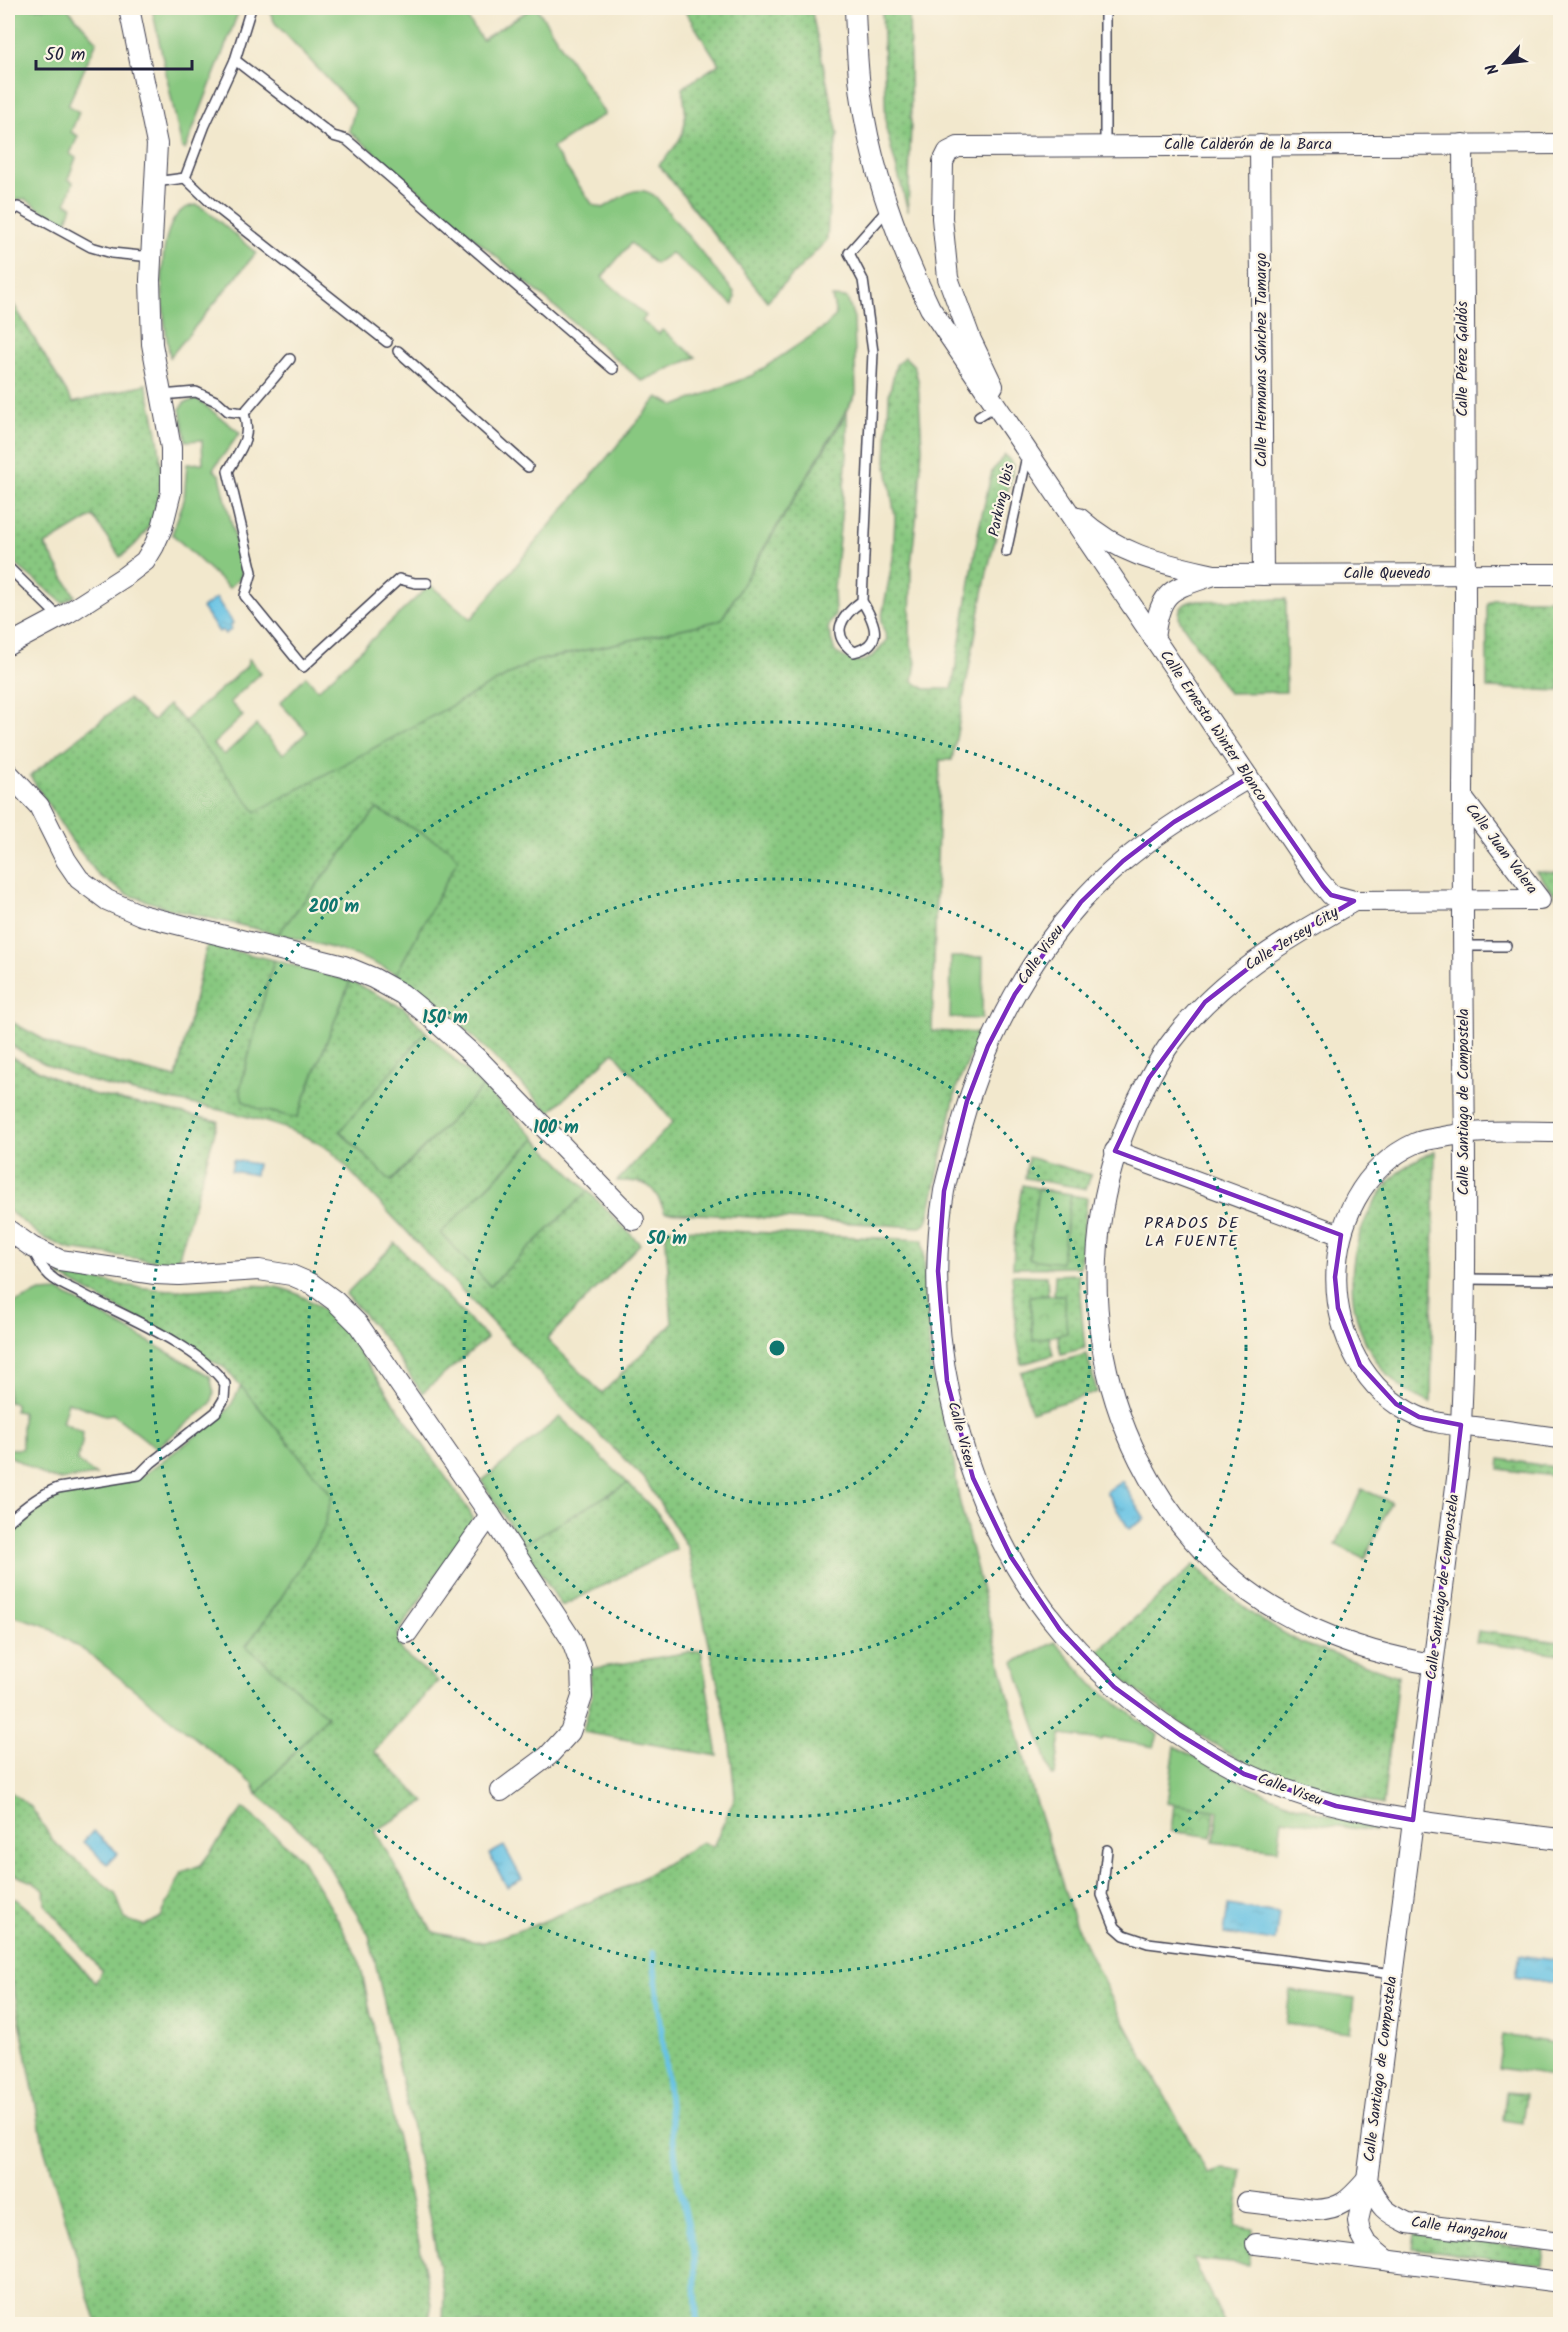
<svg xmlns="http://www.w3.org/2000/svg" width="1568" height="2332" font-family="Kalam,sans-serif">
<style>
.grass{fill:url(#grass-dots);stroke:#55755e;stroke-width:1.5}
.park{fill:url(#park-crowns);stroke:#55755e;stroke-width:1.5}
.garden{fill:#88c880;stroke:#55755e;stroke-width:1.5}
.water{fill:url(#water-ripples);stroke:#447290;stroke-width:1.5}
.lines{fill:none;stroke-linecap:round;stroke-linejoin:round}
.stream{stroke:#66c2e4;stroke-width:6}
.lane-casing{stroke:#414051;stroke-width:12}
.street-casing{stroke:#414051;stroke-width:22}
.lane{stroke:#fff;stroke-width:9}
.street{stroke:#fff;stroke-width:20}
.marked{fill:none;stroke:#7b2cbf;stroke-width:4.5;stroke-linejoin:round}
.ring{fill:none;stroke:#0f766e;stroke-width:3;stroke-dasharray:3 6}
.labels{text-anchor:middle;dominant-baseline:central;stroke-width:4.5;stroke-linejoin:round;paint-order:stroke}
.street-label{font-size:15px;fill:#22223b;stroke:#fcf5e5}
.neighbourhood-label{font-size:16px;letter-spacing:1.5px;fill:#22223b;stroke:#fcf5e5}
.centre{fill:#0f766e;stroke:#fcf5e5;stroke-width:3}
.ring-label{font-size:18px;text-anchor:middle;font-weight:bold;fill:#0f766e;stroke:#fcf5e5;stroke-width:4.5;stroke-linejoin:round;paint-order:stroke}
</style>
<defs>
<pattern id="grass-dots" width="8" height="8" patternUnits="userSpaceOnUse" patternTransform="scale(1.5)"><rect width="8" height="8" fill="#88c880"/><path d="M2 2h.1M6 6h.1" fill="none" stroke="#6fa26a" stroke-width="1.8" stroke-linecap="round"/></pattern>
<pattern id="park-crowns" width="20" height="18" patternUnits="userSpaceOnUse" patternTransform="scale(1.5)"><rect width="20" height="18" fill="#88c880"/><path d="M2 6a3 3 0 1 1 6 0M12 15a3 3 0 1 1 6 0" fill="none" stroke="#6fa26a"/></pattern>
<pattern id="water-ripples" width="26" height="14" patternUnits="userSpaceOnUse" patternTransform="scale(1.5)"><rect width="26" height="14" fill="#66c2e4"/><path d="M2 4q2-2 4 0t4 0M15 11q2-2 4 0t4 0" fill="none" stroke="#58a6c4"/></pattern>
</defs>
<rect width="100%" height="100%" fill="#fcf5e5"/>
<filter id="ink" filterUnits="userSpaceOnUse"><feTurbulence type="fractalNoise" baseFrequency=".0167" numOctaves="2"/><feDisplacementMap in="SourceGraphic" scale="12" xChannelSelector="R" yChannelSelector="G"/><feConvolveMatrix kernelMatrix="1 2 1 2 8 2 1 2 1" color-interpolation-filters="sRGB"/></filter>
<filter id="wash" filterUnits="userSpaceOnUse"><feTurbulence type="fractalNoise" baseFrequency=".008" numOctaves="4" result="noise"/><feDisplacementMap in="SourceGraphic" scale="24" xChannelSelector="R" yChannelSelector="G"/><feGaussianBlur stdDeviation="1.35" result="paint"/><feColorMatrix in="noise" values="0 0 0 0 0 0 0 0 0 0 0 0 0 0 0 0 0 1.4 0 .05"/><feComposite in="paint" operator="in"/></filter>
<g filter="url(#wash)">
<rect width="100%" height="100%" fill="#f2e8cd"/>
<g class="grass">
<path d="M683 8H811L838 134 831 170 827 240 767 301 659 165C685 137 690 127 682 88L719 64Z"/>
<polygon points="882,8 909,8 911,124 908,211 886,129"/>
<path d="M8 295 73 403 146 384C161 442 179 518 120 557L93 516 45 545 75 596 63 603 8 558Z"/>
<path d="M905 357 914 366 918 380 922 447 919 496 911 565 910 641 916 662 913 681 925 689H952L979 528 992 471 1005 455 1014 466 987 572 952 760H940L932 1031 981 1033 957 1086 928 1219 926 1224 920 1227 665 1212C653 1183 647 1181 617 1181L673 1122 614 1052 550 1112 443 1007 396 974 458 859 377 809 278 934 167 908 127 894 99 876 71 840 30 776 128 699 153 721 168 705 184 721 256 811 532 662 721 620 847 412V456L834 589 835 615 830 623 828 629 835 652C859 668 872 663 887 639L881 622 893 558 895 517 886 461 889 395 896 365Z"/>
<path d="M1286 599V692L1228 693 1180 621C1177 611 1182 603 1193 601Z"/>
<polygon points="1494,599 1560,599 1560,691 1487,688 1487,607 1488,603"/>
<polygon points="1536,871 1560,872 1560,901"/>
<path d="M207 945 274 960 240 1089 297 1118 350 981 404 1008 426 1032 340 1132 392 1181 483 1087 536 1138 441 1233 490 1286 588 1191 640 1244 547 1339 602 1393 672 1324 665 1228 923 1240 931 1369 951 1442 959 1499 1034 1797 1075 1923 1117 2009 1208 2174 1223 2169 1242 2171 1235 2226 1253 2229 1249 2265 1193 2259 1225 2324H443L444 2292 412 2128 369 1935 315 1843 257 1794 326 1716 246 1646 279 1601 332 1495 225 1368 60 1276V1273C99 1280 139 1290 178 1290 252 1290 281 1267 341 1326L470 1512 472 1517 471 1524 398 1633 402 1652 438 1681 374 1751 425 1802 375 1831 433 1932 482 1943 532 1926 630 1885 702 1842 713 1847 735 1797 729 1735 688 1548 644 1478 578 1414 331 1151C301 1131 265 1121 229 1112 155 1095 72 1087 8 1043V1020L61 1049 176 1078Z"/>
<polygon points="8,1055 51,1077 92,1094 218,1121 177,1264 69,1249 42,1237 8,1210"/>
<path d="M1435 1151 1431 1403C1423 1399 1413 1396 1406 1391 1348 1348 1337 1268 1372 1207 1387 1180 1406 1162 1435 1151Z"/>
<polygon points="1028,1157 1091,1175 1086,1189 1025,1178"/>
<polygon points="1022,1185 1087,1198 1080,1267 1013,1268 1015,1229"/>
<polygon points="395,1243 487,1338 422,1393 387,1342 346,1294"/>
<polygon points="1078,1274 1085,1348 1061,1354 1057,1335 1066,1333 1064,1295 1054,1295 1055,1275"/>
<polygon points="1012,1275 1047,1276 1048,1295 1030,1296 1033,1339 1049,1337 1053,1355 1022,1364 1017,1337"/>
<polygon points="1087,1354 1097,1392 1031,1412 1021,1372"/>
<polygon points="1500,1459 1560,1468 1560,1477 1499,1469"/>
<polygon points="628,1483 658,1514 676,1549 562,1606 522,1545"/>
<polygon points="1194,1565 1256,1617 1301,1643 1398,1676 1383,1805 1297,1783 1241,1761 1180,1723 1129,1685 1096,1653"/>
<polygon points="1478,1631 1560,1642 1560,1654 1476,1642"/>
<polygon points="701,1650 718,1756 583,1732 592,1695 590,1669"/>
<polygon points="8,1790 31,1807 54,1842 115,1893 125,1919 145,1926 161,1917 182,1872 201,1865 243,1808 300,1857 336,1916 360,1963 432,2304 428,2324 97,2324 44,2148 12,1979 8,1968 8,1899 16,1899 35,1915 95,1983 102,1971 45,1904 44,1890 32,1882 8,1872"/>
<polygon points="1415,2234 1544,2250 1542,2265 1413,2248"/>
</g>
<g class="park">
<polygon points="1064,1295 1067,1333 1033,1340 1030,1296"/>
<polygon points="1174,1804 1215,1810 1212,1837 1171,1831"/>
<polygon points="1506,2092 1526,2094 1522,2123 1503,2120"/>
</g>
<g class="garden">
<polygon points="8,8 67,8 97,41 68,105 79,112 71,132 78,136 70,154 76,158 68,179 73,182 66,203 72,206 65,226 25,199 19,199 8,208"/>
<polygon points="152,8 240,8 185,150 182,148"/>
<path d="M268 8H461L482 40 532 8H537L605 114 552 148 593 205 603 208C621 198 637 181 656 197L734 292 735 298 733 305 671 253 655 264 631 243 602 277 646 316 642 321 659 334 662 330 696 357 642 381 349 131 355 108 275 23Z"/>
<path d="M197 205 206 210 256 253 170 357C164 325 147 208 197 205Z"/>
<polygon points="832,297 847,298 854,318 856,394 721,620 532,662 256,812 184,721 246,667 249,659 261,673 230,702 243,716 213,744 224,755 256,725 283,754 307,732 280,703 306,676 318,690 430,585 471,619 658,397 675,406 753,375 826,326 836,315"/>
<polygon points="197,399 240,433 213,469 220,476 242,567 241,577 229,588 172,534 184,500 187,464 203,463 202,440 186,441 180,409 184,403"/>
<path d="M377 809 449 848 458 859 396 974C358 953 319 944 278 934Z"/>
<polygon points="951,957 983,957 982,1019 950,1018"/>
<polygon points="274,960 350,981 297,1118 259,1109 243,1101 240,1089"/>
<polygon points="426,1032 483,1087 391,1181 340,1131"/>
<polygon points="536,1139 588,1191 490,1286 441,1233"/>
<polygon points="1038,1190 1071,1194 1061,1263 1029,1259"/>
<polygon points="59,1291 210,1376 214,1393 211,1404 156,1448 113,1414 105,1415 68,1402 62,1422 83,1432 82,1443 77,1461 96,1475 60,1480 47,1477 8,1455 8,1449 22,1449 22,1412 15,1411 15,1403 8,1402 8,1306 40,1292"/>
<polygon points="241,1386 332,1495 323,1530 279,1601 246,1646 327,1716 257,1794 253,1784 91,1655 44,1625 8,1614 8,1530 53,1497 69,1491 142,1476 222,1416 230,1407"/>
<polygon points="560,1417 628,1483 522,1545 482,1481"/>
<polygon points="1362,1489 1391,1502 1365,1559 1336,1545"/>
<polygon points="1055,1642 1092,1684 1158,1735 1154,1747 1103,1738 1102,1740 1061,1735 1055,1775 1052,1776 1014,1662"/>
<path d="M1175 1746C1207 1764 1240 1782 1274 1797 1306 1811 1341 1818 1376 1826L1375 1831 1282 1819 1278 1850 1214 1842 1218 1811 1167 1803Z"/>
<polygon points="1290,1990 1354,1998 1350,2032 1286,2024"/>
<polygon points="1503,2035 1560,2044 1560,2077 1498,2068"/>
</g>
<g class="water">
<polygon points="216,598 233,623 230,626 232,629 225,634 222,630 219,632 202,608"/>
<polygon points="233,1160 257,1164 255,1175 231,1171"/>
<polygon points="1122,1481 1145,1519 1129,1529 1106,1492"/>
<polygon points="93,1831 118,1853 107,1864 83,1842"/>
<polygon points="504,1846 522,1879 507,1887 489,1854"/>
<polygon points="1228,1905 1279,1913 1275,1941 1224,1934"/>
<polygon points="1519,1955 1559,1961 1555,1983 1515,1977"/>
</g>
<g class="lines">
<polyline class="stream" points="653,1953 678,2181 694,2249 697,2324"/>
</g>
</g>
<g filter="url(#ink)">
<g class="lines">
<defs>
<g id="lane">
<polyline points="235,60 333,136 347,140 613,369"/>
<polyline points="1105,146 1105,8"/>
<polyline points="185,178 211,203 387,342"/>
<polyline points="155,182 185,178 205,125 235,60 251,8"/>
<polyline points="8,215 18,207 91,247 112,253 151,257"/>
<polyline points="398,351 528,467"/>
<polyline points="162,395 196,392 218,402 228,411 244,413"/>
<path d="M244 413C252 438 240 450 228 471L252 572 245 596 303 667 399 579 415 583H427"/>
<polyline points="244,413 290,359"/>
<polyline points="979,416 995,406"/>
<polyline points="1006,552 1027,456"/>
<polyline points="8,567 59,617"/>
<path d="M862 601C841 616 829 634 854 652 886 644 874 621 862 601L873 352 863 280 849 253 888 209"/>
<polyline points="1463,946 1506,946"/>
<polyline points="1465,1279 1560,1280"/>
<path d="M8 1522C23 1508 39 1495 58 1488L139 1475 151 1463 216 1412 224 1399 225 1384C199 1346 124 1316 82 1294 73 1289 62 1285 54 1279 44 1272 37 1259 33 1249"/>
<polyline points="1107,1850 1102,1895 1115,1927 1124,1935 1148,1943 1394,1974"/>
</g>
<g id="street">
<path d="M855 8C856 37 857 66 861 95 871 170 897 240 930 308L1316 877 1331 895 1354 901 1540 900 1464 800"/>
<polyline points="1260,145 1263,575"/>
<polyline points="993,386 971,340 948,278 942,218 943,162 948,152 958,147 1560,144"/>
<path d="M1079 518C1121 556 1161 563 1214 575L1560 574"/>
<path d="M1154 639C1160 589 1170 590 1214 575"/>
<polyline points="8,645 68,613 124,577 145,561 154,546 162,528 171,492 171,448 152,344 150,280 157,144 129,8"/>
<polyline points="8,773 39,806 66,860 79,879 107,900 141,915 344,966 373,978 402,994 434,1020 481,1062 634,1220"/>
<path d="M1248 778C1188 814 1126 850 1079 904 1018 973 978 1056 956 1145 952 1160 947 1176 944 1191 919 1341 964 1516 1062 1632 1105 1682 1156 1723 1213 1756 1318 1818 1442 1823 1560 1839"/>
<path d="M1354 901C1284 941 1223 975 1173 1040 1161 1055 1152 1073 1143 1090 1061 1245 1089 1442 1216 1564 1274 1620 1354 1651 1432 1664"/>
<path d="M1560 1132C1520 1132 1479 1129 1438 1138 1431 1139 1423 1140 1416 1143 1308 1192 1311 1367 1417 1416 1434 1424 1456 1425 1475 1427 1504 1430 1532 1435 1560 1438"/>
<polyline points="1115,1151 1341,1235"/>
<polyline points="8,1230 32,1247 60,1260 155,1274 179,1275 259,1270 291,1275 312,1284 335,1301 358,1324 490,1515 571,1639 581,1666 582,1697 570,1732 548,1756 501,1791"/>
<polyline points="407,1633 490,1515"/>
<path d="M1367 2180C1381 2207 1381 2210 1408 2223L1560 2242"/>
<path d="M1247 2202 1315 2210C1341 2209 1349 2200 1365 2182"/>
<polyline points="1256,2244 1560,2282"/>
<path d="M1385 2259 1366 2243 1360 2232 1358 2221 1367 2180 1459 1463C1470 1276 1463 1087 1463 900 1462 800 1464 701 1465 602 1465 449 1464 297 1463 144"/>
</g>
</defs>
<use href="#lane" class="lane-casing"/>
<use href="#street" class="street-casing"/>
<use href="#lane" class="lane"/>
<use href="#street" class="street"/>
</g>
</g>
<path class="marked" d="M1248 778 1323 886 1331 895 1354 901 1282 942 1205 1002 1149 1078 1115 1151 1341 1235 1335 1277 1338 1308 1360 1365 1396 1404 1419 1417 1461 1425 1413 1820 1336 1806 1244 1774 1180 1735 1114 1687 1060 1630 1011 1557 973 1478 947 1381 938 1271 944 1191 967 1101 988 1046 1015 994 1081 902 1123 861 1174 822Z"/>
<g class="ring">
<circle cx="777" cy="1348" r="156"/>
<circle cx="777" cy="1348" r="313"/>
<circle cx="777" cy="1348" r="469"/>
<circle cx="777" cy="1348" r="626"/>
</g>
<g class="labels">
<g class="street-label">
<text x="1248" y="145">Calle Calderón de la Barca</text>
<text transform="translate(1463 359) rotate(-90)">Calle Pérez Galdós</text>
<text transform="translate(1262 360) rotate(-90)">Calle Hermanas Sánchez Tamargo</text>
<text transform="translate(1002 500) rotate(-78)">Parking Ibis</text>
<text x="1387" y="574">Calle Quevedo</text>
<text transform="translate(1213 726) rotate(56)">Calle Ernesto Winter Blanco</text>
<text transform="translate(1501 849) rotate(53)">Calle Juan Valera</text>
<text transform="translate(1292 939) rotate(-32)">Calle Jersey City</text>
<text transform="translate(1041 955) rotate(-55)">Calle Viseu</text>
<text transform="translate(1464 1102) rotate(-90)">Calle Santiago de Compostela</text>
<text transform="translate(961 1435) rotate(75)">Calle Viseu</text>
<text transform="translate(1443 1587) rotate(-83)">Calle Santiago de Compostela</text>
<text transform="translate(1290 1790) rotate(20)">Calle Viseu</text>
<text transform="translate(1381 2069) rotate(-83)">Calle Santiago de Compostela</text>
<text transform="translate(1459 2229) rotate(8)">Calle Hangzhou</text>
</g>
<g class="neighbourhood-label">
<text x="1192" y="1223">PRADOS DE<tspan x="1192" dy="18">LA FUENTE</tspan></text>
</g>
</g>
<circle cx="777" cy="1348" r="9" class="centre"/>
<g class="ring-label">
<text x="334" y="912">200 m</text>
<text x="445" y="1023">150 m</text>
<text x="556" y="1133">100 m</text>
<text x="667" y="1244">50 m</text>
</g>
<rect width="1568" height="2332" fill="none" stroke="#fcf5e5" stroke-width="30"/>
<g transform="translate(1505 63) rotate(243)" stroke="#fcf5e5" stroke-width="4.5" paint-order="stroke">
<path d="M0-4.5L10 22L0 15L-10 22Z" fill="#22223b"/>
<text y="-9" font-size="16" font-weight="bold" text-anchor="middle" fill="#22223b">N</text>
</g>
<path d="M36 60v9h156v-9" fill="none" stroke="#22223b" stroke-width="3"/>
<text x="45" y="60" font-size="18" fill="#22223b" stroke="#fcf5e5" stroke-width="4.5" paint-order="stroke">50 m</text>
</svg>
